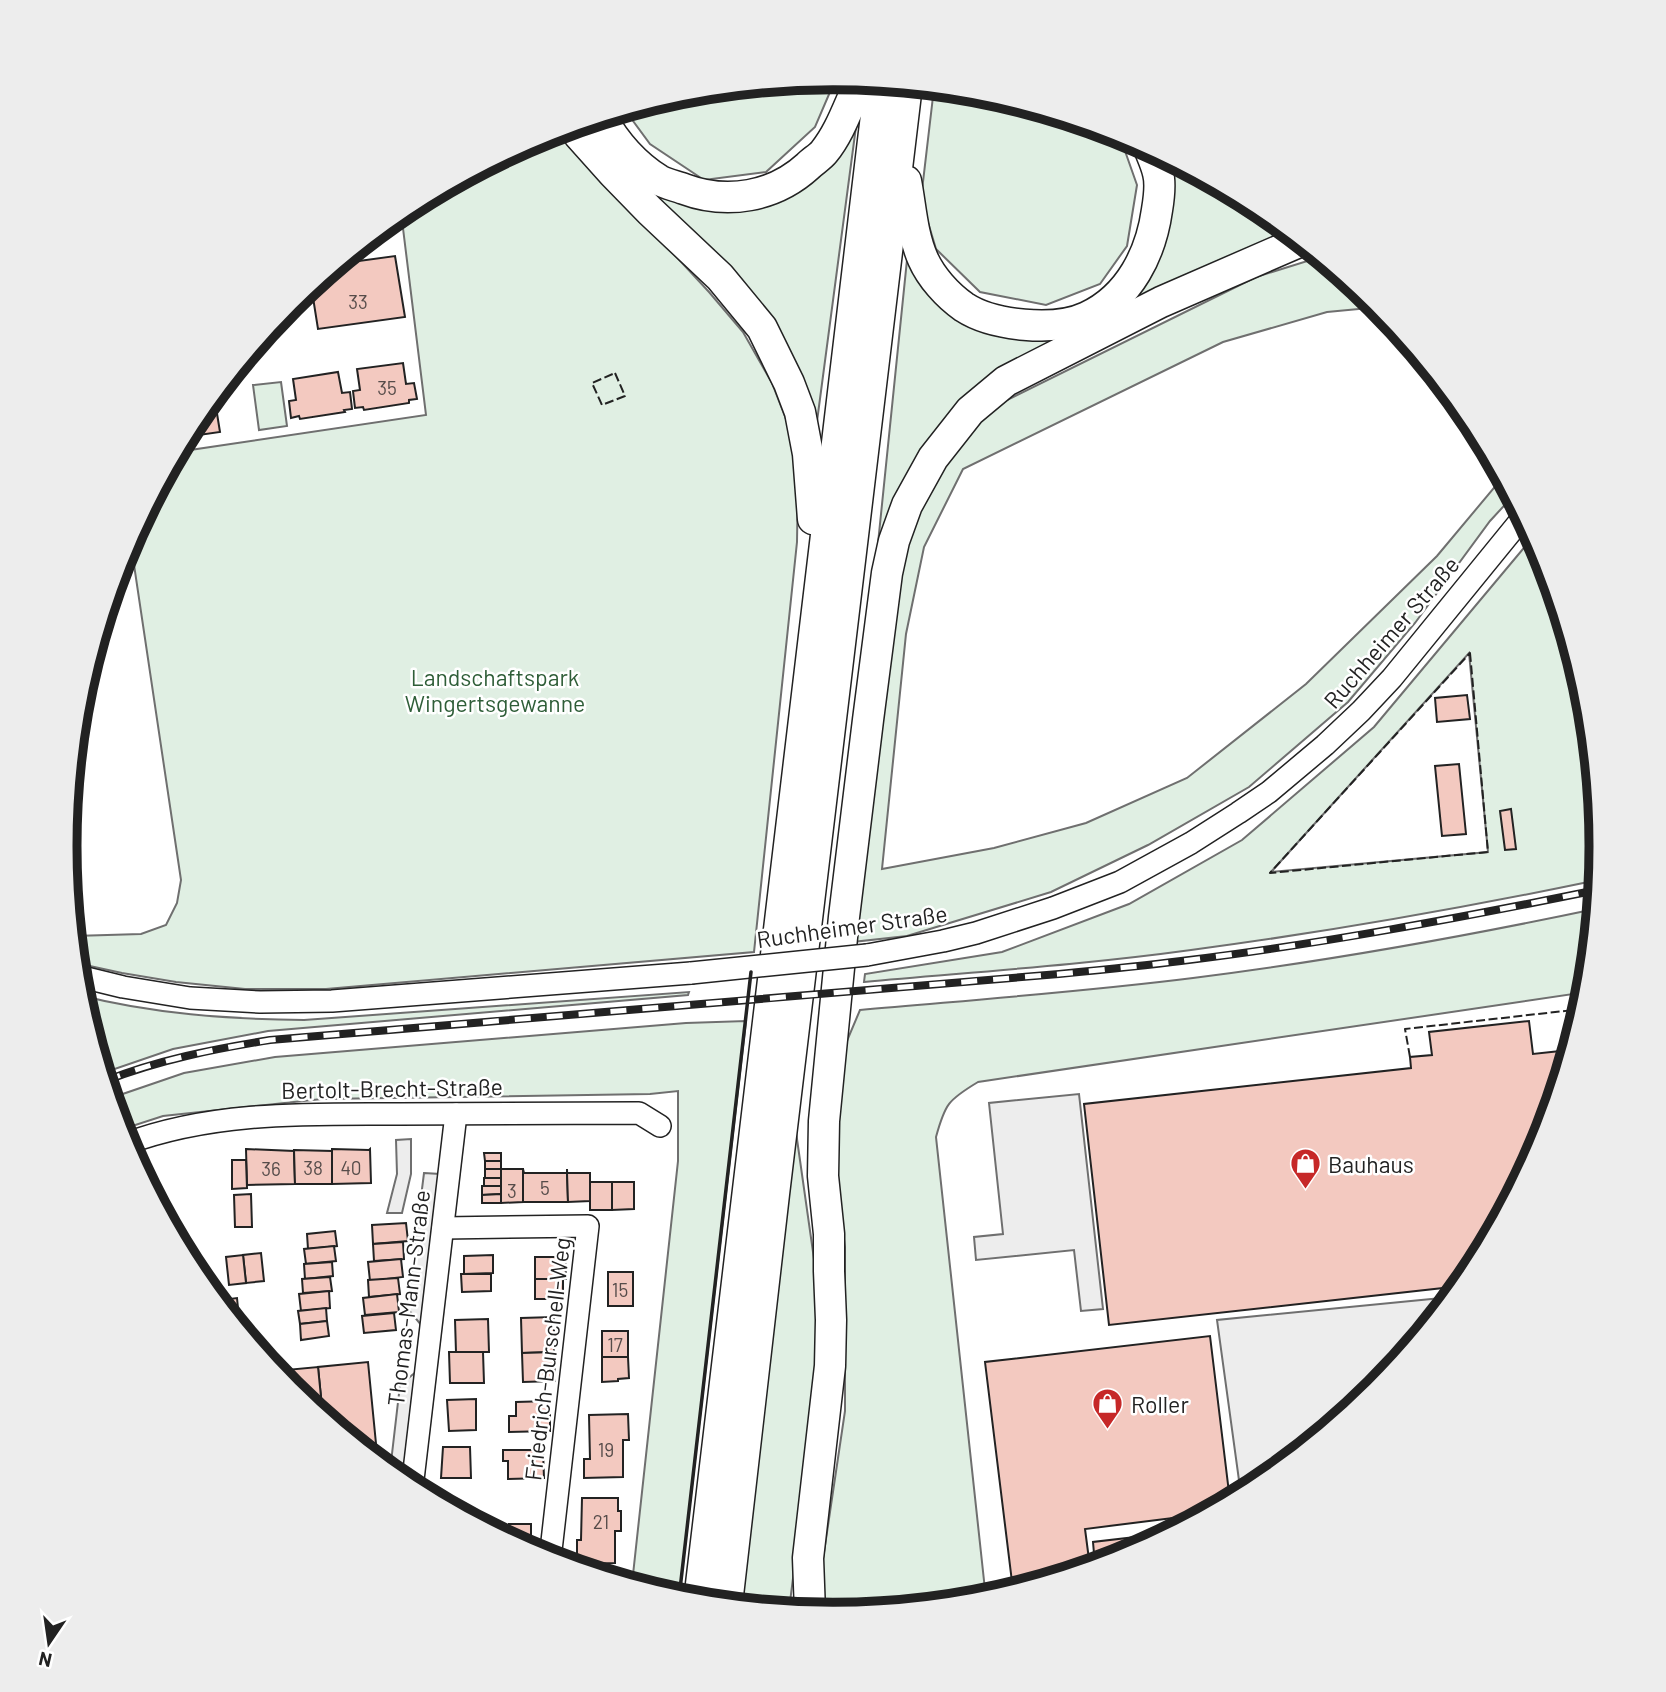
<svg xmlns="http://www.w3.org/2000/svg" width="1666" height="1692" font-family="Barlow,sans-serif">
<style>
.green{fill:#e0efe3;stroke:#6f6f6f;stroke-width:2;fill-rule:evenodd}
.parking{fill:#ededed;stroke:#6f6f6f;stroke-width:2}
.building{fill:#f3c9c0;stroke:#222;stroke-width:2}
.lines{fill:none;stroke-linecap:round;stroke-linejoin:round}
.minor-casing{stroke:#222;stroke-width:24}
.highway-casing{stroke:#222;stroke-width:33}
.minor{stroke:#fff;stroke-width:21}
.highway{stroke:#fff;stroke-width:30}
.rail-casing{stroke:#222;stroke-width:8}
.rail{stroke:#fff;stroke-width:5;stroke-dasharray:16;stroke-linecap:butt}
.minor-bridge-casing{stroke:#222;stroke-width:24;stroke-linecap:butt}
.minor-bridge{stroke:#fff;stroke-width:21}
.fence{stroke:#222;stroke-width:2;stroke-dasharray:9 3.5;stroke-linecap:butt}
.wall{stroke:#222;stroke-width:3.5}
.labels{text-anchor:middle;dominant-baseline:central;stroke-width:5;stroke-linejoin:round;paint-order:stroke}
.number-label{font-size:19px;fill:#564c4a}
.street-label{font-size:23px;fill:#222;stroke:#fff}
.park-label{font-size:23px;fill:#2f5e38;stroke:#fff}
.poi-label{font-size:23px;fill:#222;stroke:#fff;text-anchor:start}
.rim{fill:none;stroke:#222;stroke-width:9}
</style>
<rect width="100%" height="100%" fill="#fff"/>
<g class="green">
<polygon points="836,78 815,127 766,172 704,180 650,144 625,110 684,92"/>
<polygon points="934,88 983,93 1119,134 1137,185 1127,246 1100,284 1046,305 980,292 936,249 921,199"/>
<polygon points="857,119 816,429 799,385 622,164 620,154 730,205"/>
<polygon points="565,128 584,157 709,292 743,332 772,383 789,427 798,479 797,542 754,952 326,989 245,989 176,982 122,973 76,963 74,936 141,934 166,925 177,903 181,880 130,538 140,523 140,521 177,452 426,415 401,212 407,207 539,136"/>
<polygon points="1161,154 1260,207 1291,233 974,390 939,426 912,467 876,563 908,250 983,326 1120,300"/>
<polygon points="1320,257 1380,307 1327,312 1223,342 963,469 924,547 906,634 882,869 994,848 1086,823 1187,778 1306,684 1437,556 1503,477 1513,496 1490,521 1415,623 1348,702 1249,787 1148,845 1051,892 907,936 852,942 898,574 910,522 967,431 1001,403 1256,277"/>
<polygon points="281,382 287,426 259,430 253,385"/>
<path d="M1535 538 1543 552 1587 697 1601 846 1598 880C1463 908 1327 932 1191 950 1082 965 973 972 864 982L865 974 1002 952 1129 904 1242 840 1374 727 1528 543ZM1469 653 1488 852 1271 872Z"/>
<path d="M1595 909 1587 992 978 1082C948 1100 945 1104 936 1137L986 1599 833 1614 815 1613 845 1411V1247L833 1152 841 1055 860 1010C971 1000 1082 992 1193 978 1328 961 1462 937 1595 909Z"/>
<path d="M689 992 688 995 268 1031 173 1049 103 1073 79 995C153 1014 228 1019 304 1020Z"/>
<polygon points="746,1021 679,1598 632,1584 678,1161 678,1091 650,1094 322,1099 163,1116 120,1130 111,1098 184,1073 275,1057 686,1023"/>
<polygon points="795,1125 815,1266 818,1335 805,1483 789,1610 738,1605"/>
</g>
<g class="parking">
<polygon points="1079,1094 1103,1309 1081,1311 1074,1250 976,1260 974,1237 1003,1234 989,1103"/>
<polygon points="411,1139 411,1174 402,1213 387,1213 397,1174 396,1140"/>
<polygon points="424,1173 440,1174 422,1326 407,1308"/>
<polygon points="1452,1297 1376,1390 1259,1485 1241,1495 1217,1320"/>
<polygon points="417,1371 404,1483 390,1471 400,1385"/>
</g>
<g class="building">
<polygon points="395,256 405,317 318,329 311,285 320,278 328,277 327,272 337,264"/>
<polygon points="403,363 406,384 414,383 417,399 409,400 409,403 364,410 363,407 355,408 353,391 360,390 357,369"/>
<polygon points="338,372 342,393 350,392 352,409 344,410 345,412 300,419 299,416 291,418 289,401 296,400 293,379"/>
<polygon points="214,395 220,432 185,437 194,419"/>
<polygon points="1467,695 1470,719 1437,722 1435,698"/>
<polygon points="1459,764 1466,834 1442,836 1435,766"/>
<polygon points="1511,809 1516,849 1505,850 1500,811"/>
<polygon points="1529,1021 1533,1054 1570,1050 1543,1140 1472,1273 1461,1286 1109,1325 1084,1104 1411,1068 1410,1057 1432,1055 1429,1032"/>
<polygon points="246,1149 294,1151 295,1184 247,1185"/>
<polygon points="332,1149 369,1150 370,1149 371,1183 332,1184"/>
<polygon points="294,1150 332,1151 332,1184 295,1184"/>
<polygon points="484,1153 501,1153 501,1161 485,1161"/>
<polygon points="232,1160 246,1160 247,1188 232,1189"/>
<rect x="485" y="1161" width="16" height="8"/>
<rect x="485" y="1169" width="16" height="9"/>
<polygon points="501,1169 523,1169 523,1202 501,1203"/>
<polygon points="523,1169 524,1173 567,1173 567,1169 568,1202 523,1202"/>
<polygon points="567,1173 590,1173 590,1201 568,1202"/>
<rect x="484" y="1178" width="17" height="8"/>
<rect x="590" y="1182" width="22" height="28"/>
<polygon points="612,1182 634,1182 634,1209 612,1210"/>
<polygon points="482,1186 501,1186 501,1194 482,1195"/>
<polygon points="251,1194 252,1227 235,1227 234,1195"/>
<polygon points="501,1194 501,1203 482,1203 482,1195"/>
<polygon points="406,1223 408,1241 373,1244 372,1225"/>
<polygon points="335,1231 337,1246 308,1249 307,1234"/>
<polygon points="403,1242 404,1259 374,1261 373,1244"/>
<polygon points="334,1246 336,1261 306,1264 304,1249"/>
<polygon points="261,1253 264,1281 246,1283 243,1255"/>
<polygon points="243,1255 246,1283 229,1285 226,1257"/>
<polygon points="493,1255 493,1273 464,1274 464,1256"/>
<polygon points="535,1257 565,1257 566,1279 535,1279"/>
<polygon points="401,1259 403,1277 370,1281 368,1262"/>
<polygon points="332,1262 333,1276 305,1279 304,1264"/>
<rect x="608" y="1272" width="25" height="34"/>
<polygon points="461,1274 491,1274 491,1291 462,1292"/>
<polygon points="330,1277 332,1291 303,1293 302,1279"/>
<polygon points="398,1278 400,1294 369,1297 368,1280"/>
<polygon points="563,1279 563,1299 535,1299 535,1279"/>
<polygon points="329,1291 330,1308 301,1311 299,1294"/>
<polygon points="397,1294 399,1312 365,1315 363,1298"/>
<polygon points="237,1298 240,1329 222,1307 221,1300"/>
<polygon points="326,1308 327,1321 300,1324 298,1311"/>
<polygon points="394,1313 396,1330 364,1333 362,1316"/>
<polygon points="554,1317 554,1352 522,1353 521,1318"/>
<polygon points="488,1319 489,1352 456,1352 455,1320"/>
<polygon points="327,1321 329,1336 301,1340 300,1324"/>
<rect x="602" y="1331" width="26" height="26"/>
<polygon points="1210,1336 1230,1501 1205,1514 1085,1529 1090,1567 1013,1590 985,1362"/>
<polygon points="449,1352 483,1352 484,1383 450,1383"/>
<polygon points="554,1352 555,1381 523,1382 522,1353"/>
<polygon points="602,1357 628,1357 629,1378 618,1379 618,1381 602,1382"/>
<polygon points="368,1362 377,1454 369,1454 323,1417 318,1367"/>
<polygon points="318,1367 323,1417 289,1389 275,1371"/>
<polygon points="476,1399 476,1430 449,1431 447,1400"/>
<polygon points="550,1401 550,1431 509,1432 509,1416 516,1416 516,1402"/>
<polygon points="628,1414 629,1440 623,1440 623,1477 584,1478 584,1459 590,1459 589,1415"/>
<polygon points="443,1447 470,1447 471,1478 441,1478"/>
<polygon points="503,1450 543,1450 544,1478 508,1479 508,1461 503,1461"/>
<polygon points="582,1498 618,1498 618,1511 621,1511 621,1531 615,1531 615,1563 577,1564 577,1540 581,1540"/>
<polygon points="509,1524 531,1524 531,1552 497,1534 509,1533"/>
<polygon points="1170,1533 1127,1556 1095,1565 1093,1542"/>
</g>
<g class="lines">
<defs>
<g id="minor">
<polyline points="867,955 943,941 976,933 1053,908 1120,882 1191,843 1238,813 1269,792 1325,745 1361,711 1392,678 1524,516"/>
<polyline points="78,976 123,987 190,998 260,1002 332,1001 691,973"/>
<path d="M125 1144C213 1111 307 1114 399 1114 479 1113 559 1113 639 1113L660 1126"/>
<polyline points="443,1228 588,1226 550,1559"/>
<polyline points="412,1488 456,1114"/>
</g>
<g id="highway">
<path d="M601 117C615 142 635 165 659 180 666 184 676 186 684 189 727 205 774 197 808 166 813 161 820 157 824 152 841 131 849 104 861 80"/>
<polyline points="574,126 579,135 613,173 650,211 720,277 762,328 789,383 800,412 808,454 813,519"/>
<path d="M906 181C911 207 912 234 923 259 931 277 947 295 964 307 993 326 1055 332 1087 317 1130 297 1151 253 1157 210 1159 198 1161 184 1158 173 1156 164 1152 156 1149 148"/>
<polyline points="699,1601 880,82"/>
<polyline points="727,1604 774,1194 907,85"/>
<polyline points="810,1612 808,1558 830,1366 831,1320 829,1271 829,1234 823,1176 824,1121 844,917 868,720 887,573 894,541 907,505 933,458 970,411 1006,381 1161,302 1301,241"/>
</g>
</defs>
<use href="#minor" class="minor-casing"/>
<use href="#highway" class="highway-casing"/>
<use href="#minor" class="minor"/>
<use href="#highway" class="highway"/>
<defs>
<path id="rail" d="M105 1081C158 1060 214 1049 270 1040L1059 974C1100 970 1141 966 1181 961 1321 944 1459 918 1597 890"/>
</defs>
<use href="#rail" class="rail-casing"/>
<use href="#rail" class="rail"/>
<defs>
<polyline id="minor-bridge" points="691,973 867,955"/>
</defs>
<use href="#minor-bridge" class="minor-bridge-casing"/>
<use href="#minor-bridge" class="minor-bridge"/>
<g class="fence">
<polygon points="615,373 625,396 602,405 592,383"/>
<polygon points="1470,653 1488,852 1270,873"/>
<polyline points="1410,1057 1405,1029 1582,1009"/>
</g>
<polyline class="wall" points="679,1598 751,972"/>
</g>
<defs>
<symbol id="shop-pin" viewBox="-11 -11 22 30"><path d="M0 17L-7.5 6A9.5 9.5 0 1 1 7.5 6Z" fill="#c62828" stroke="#fff"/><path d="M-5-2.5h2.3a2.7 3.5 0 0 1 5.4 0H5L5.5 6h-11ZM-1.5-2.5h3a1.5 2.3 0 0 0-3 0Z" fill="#fff"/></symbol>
</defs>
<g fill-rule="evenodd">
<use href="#shop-pin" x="1288" y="1146" width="35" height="47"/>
<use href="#shop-pin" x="1090" y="1386" width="35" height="47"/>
</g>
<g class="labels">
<g class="number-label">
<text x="358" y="301">33</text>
<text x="387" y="387">35</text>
<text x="313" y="1167">38</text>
<text x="351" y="1167">40</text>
<text x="271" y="1168">36</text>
<text x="545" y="1187">5</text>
<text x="512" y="1190">3</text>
<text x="620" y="1289">15</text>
<text x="615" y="1344">17</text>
<text x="606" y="1449">19</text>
<text x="601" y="1521">21</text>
</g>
<g class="street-label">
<text transform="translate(1391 632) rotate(-49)">Ruchheimer Straße</text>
<text transform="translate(852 926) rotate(-8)">Ruchheimer Straße</text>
<text transform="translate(392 1088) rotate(-1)">Bertolt-Brecht-Straße</text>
<text transform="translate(408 1298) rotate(-83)">Thomas-Mann-Straße</text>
<text transform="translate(547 1359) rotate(-83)">Friedrich-Burschell-Weg</text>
</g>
<g class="park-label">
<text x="495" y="677">Landschaftspark<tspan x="495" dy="26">Wingertsgewanne</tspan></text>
</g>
<g class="poi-label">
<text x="1328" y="1164">Bauhaus</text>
<text x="1131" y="1404">Roller</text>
</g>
</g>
<path d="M0 0H1666V1692H0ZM77 846a756 756 0 1 1 1512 0a756 756 0 1 1-1512 0Z" fill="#ededed" fill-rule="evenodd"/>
<path class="rim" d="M77 846a756 756 0 1 1 1512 0a756 756 0 1 1-1512 0Z"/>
<g transform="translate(49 1643) rotate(193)" stroke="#ffffff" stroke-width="5" paint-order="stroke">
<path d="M0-5L12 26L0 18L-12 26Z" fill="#222222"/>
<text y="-10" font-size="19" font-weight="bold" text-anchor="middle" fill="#222222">N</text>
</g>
</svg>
